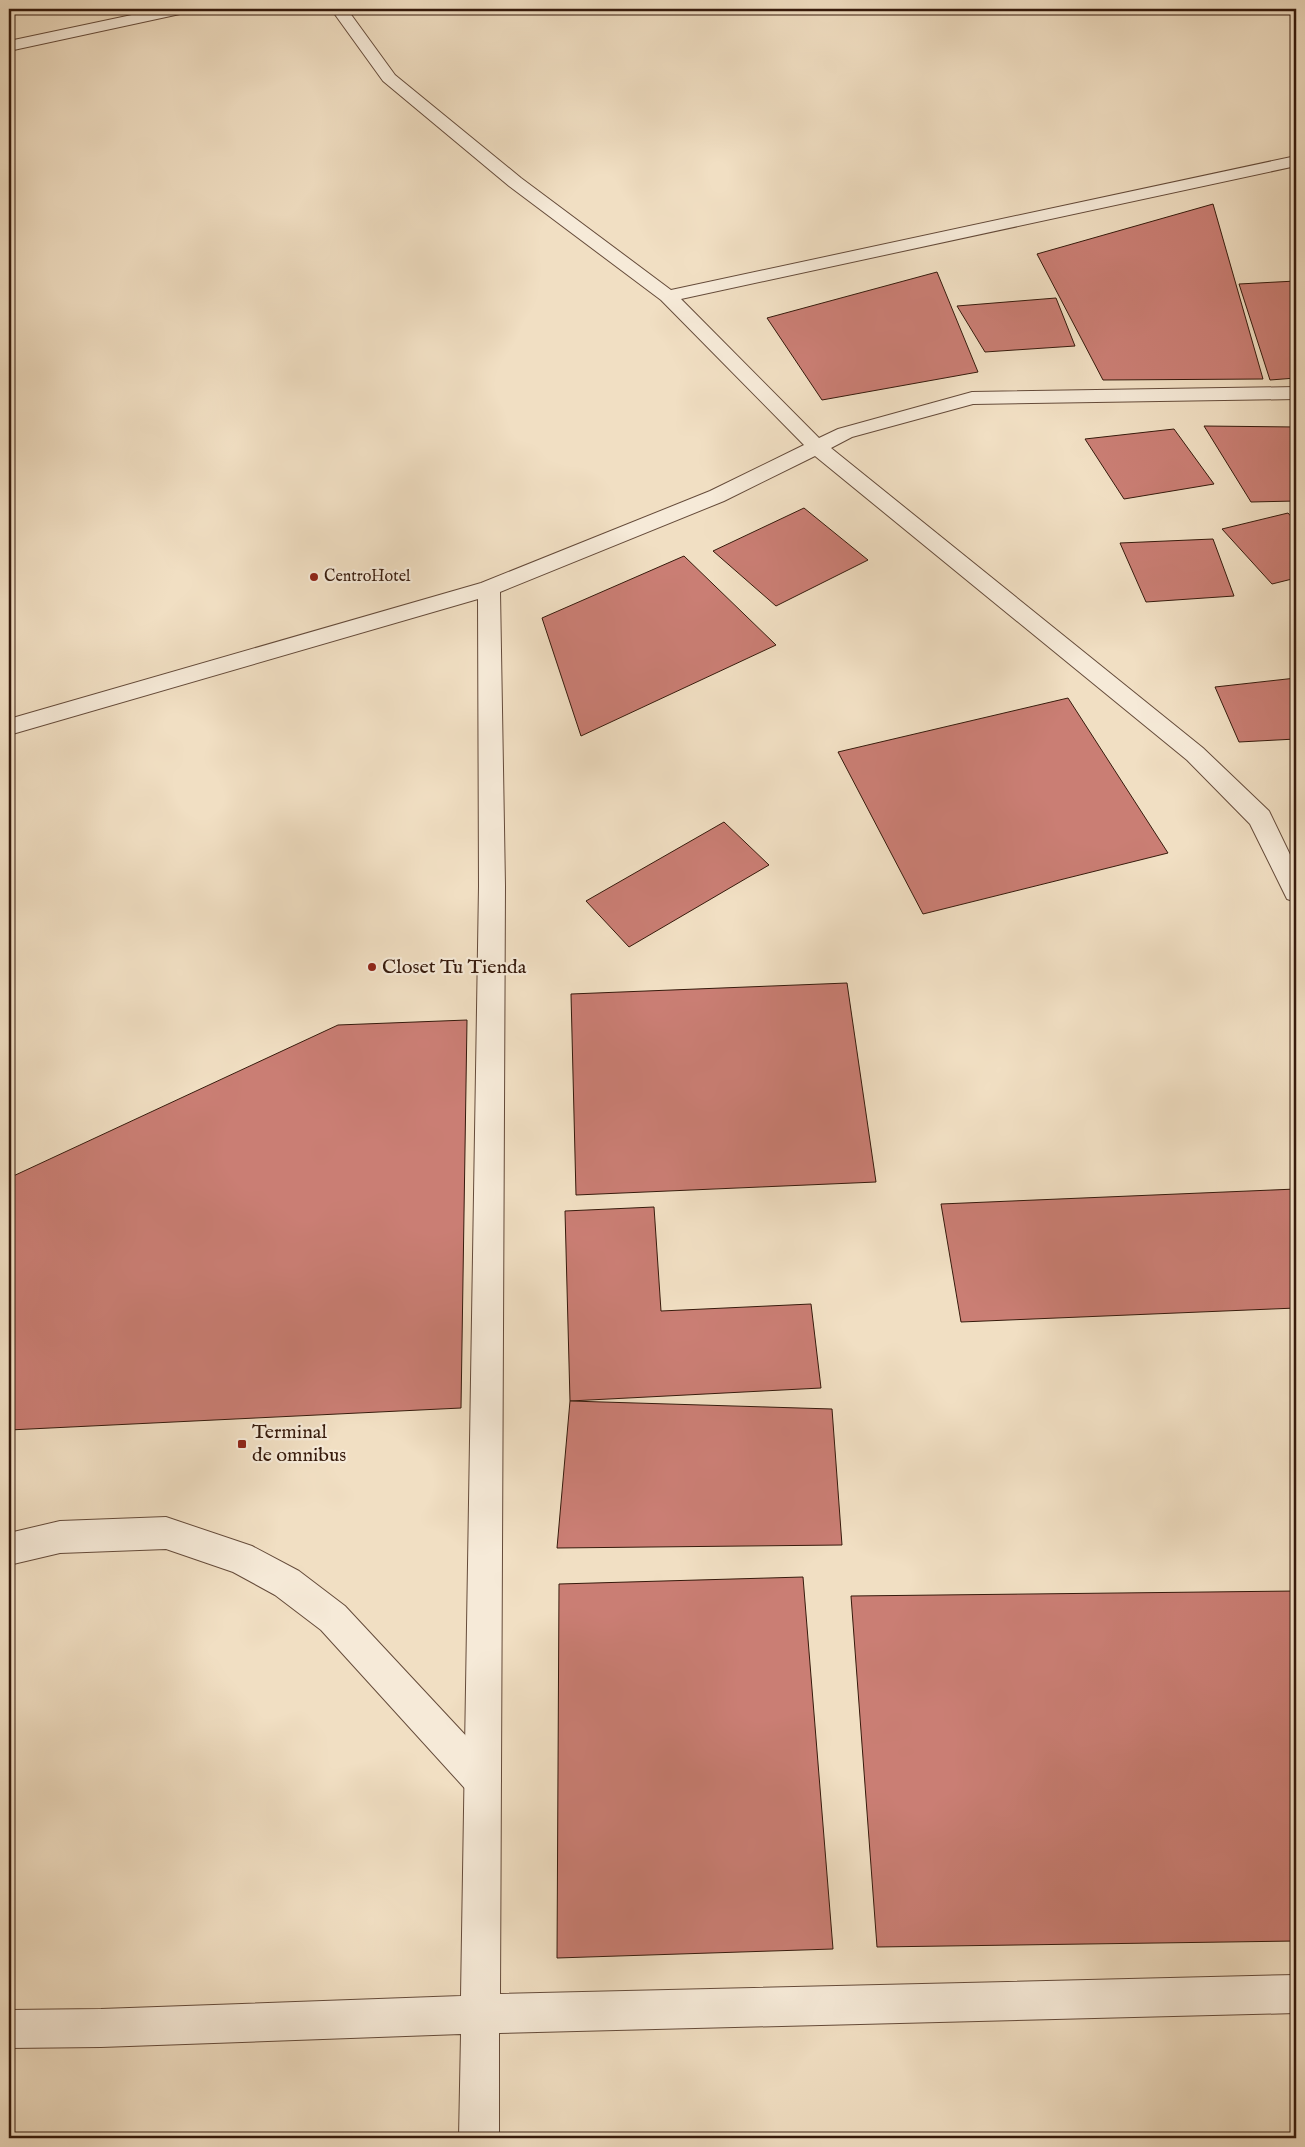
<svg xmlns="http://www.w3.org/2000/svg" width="1305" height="2147" font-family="'IM FELL English',serif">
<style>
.building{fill:#ca7e74;stroke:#361a0c}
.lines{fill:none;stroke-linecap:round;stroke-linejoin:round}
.service-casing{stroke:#654b3a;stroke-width:2}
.minor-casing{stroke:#654b3a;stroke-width:2}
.service{fill:#f6ead8;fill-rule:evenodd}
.minor{fill:#f6ead8;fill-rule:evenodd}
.poi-dot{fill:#8f2418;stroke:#f6ead8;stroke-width:2}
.labels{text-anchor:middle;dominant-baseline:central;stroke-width:4.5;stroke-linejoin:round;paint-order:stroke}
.far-poi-label{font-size:16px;fill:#361a0c;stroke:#f6ead8;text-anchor:start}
.poi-label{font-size:20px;fill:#361a0c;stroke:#f6ead8;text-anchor:start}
</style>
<rect width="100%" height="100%" fill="#f1dfc3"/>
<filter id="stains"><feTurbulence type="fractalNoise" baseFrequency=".004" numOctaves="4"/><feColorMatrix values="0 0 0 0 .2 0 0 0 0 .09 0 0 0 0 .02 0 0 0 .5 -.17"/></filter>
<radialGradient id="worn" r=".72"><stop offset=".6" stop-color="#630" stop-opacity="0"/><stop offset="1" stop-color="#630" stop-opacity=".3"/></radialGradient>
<g class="building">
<polygon points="1213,204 1263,379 1103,380 1037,254"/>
<polygon points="937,272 978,372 822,400 767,318"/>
<polygon points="1296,281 1296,378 1270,380 1239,284"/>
<polygon points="1056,298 1075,346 985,352 957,306"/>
<polygon points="1204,426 1296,427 1296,501 1251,502"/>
<polygon points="1174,429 1214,484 1124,499 1085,439"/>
<polygon points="804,508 868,560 776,606 713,551"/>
<polygon points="1288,513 1296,522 1296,578 1272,584 1222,529"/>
<polygon points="1213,539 1234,596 1146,602 1120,543"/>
<polygon points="684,556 776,645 581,736 542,618"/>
<polygon points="1296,678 1296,739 1239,742 1215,687"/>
<polygon points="1068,698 1168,853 923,914 838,752"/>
<polygon points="724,822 769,865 629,947 586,901"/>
<polygon points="847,983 876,1182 576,1195 571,994"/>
<polygon points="467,1020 461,1408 9,1430 9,1178 338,1025"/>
<polygon points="1296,1189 1296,1308 961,1322 941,1204"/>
<polygon points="654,1207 661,1311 811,1304 821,1388 570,1401 565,1211"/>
<polygon points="570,1401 832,1409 842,1545 557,1548"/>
<polygon points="803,1577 833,1949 557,1958 559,1584"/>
<polygon points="1296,1591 1296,1941 877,1947 851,1596"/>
</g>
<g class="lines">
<defs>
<polygon id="service" points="166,1517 252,1546 299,1571 345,1606 496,1768 501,1781 496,1794 483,1799 470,1794 321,1630 275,1595 233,1572 166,1549 60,1553 9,1565 9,1533 60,1521"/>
<g id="minor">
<polygon points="160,9 188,9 180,14 9,51 9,41"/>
<polygon points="331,9 347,9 395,75 521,178 671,290 1296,156 1296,166 681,299 819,438 838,429 972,392 1296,387 1296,399 973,404 852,437 831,448 1203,748 1269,811 1296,867 1296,902 1287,899 1250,824 1187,760 815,456 724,501 500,592 505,886 500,1994 1296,1975 1296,2013 499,2033 499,2138 459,2138 461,2034 101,2047 9,2048 9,2010 101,2009 461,1996 479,886 478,599 9,735 9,719 481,583 710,491 804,445 661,300 509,186 383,81"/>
</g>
</defs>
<use href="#service" class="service-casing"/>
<use href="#minor" class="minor-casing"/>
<use href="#service" class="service"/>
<use href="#minor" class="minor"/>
</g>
<g class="poi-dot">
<circle cx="314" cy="577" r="5"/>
<circle cx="372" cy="967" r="5"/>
<rect x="237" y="1439" width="10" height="10" rx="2.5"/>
</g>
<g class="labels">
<g class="far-poi-label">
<text x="324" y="577">CentroHotel</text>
</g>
<g class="poi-label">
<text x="382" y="967">Closet Tu Tienda</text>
<text x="252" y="1432">Terminal<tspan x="252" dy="23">de omnibus</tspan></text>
</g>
</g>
<rect width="1305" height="2147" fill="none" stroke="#f1dfc3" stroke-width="30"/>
<rect x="10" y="10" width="1285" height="2127" fill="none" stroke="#361a0c" stroke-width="2.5"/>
<rect x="15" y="15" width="1275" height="2117" fill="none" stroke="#361a0c"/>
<rect width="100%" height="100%" filter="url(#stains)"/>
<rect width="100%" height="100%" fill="url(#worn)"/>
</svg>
